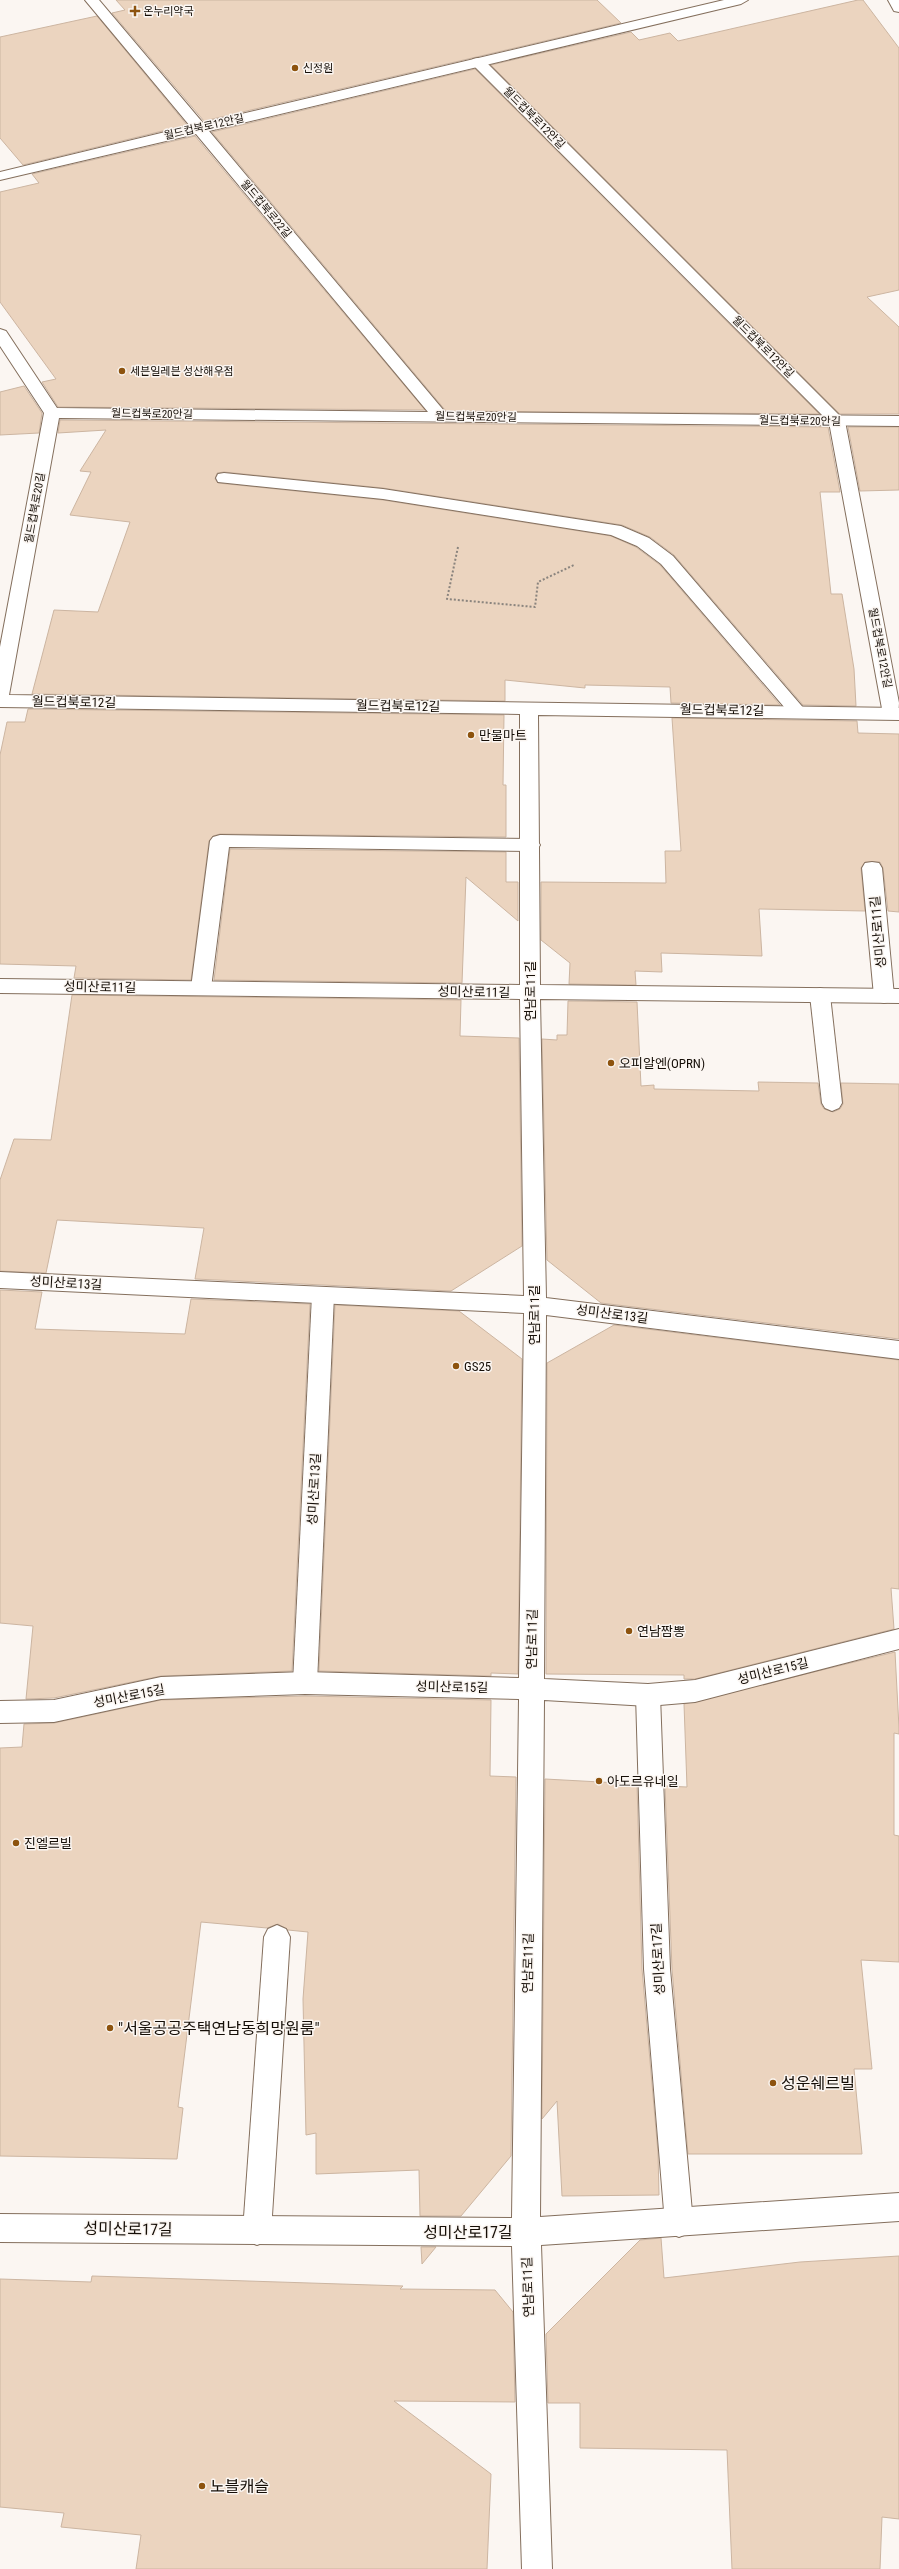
<svg xmlns="http://www.w3.org/2000/svg" width="899" height="2569" font-family="'Roboto Condensed','Noto Sans KR',sans-serif">
<style>
.building{fill:#ebd4bf;stroke:#ccb5a1}
.lines{fill:none;stroke-linecap:round;stroke-linejoin:round}
.lane-casing{stroke:#846f5d;stroke-width:2}
.street-casing{stroke:#846f5d;stroke-width:2}
.path{stroke:#8a847e;stroke-width:2;stroke-dasharray:2 2;stroke-linecap:butt}
.lane{fill:#fff;fill-rule:evenodd}
.street{fill:#fff;fill-rule:evenodd}
.poi-dot{fill:#8d530e;stroke:#fbf6f2;stroke-width:1.5}
.labels{text-anchor:middle;dominant-baseline:central;stroke-width:3;stroke-linejoin:round;paint-order:stroke}
.far-poi-label{font-size:11px;fill:#150e07;stroke:#fbf6f2;text-anchor:start}
.far-street-label{font-size:11px;fill:#150e07;stroke:#fbf6f2}
.street-label{font-size:13px;fill:#150e07;stroke:#fbf6f2}
.poi-label{font-size:13px;fill:#150e07;stroke:#fbf6f2;text-anchor:start}
.near-poi-label{font-size:16px;fill:#150e07;stroke:#fbf6f2;text-anchor:start}
.near-street-label{font-size:16px;fill:#150e07;stroke:#fbf6f2}
</style>
<rect width="100%" height="100%" fill="#fbf6f2"/>
<g class="building">
<polygon points="116,0 597,0 621,23 204,121 112,13 125,10"/>
<polygon points="858,0 863,0 899,48 899,290 867,297 899,327 899,414 840,414 491,65 631,32 639,40 670,33 678,41"/>
<polygon points="97,16 187,125 23,165 0,138 0,37"/>
<polygon points="475,69 819,414 446,411 212,132"/>
<polygon points="195,136 425,410 58,407 42,382 56,379 0,302 0,192 39,183 32,174"/>
<polygon points="24,386 42,413 39,433 0,435 0,392"/>
<polygon points="60,420 828,427 840,492 820,492 831,594 842,594 854,669 856,706 803,705 674,555 650,537 622,525 383,488 224,472 217,473 215,479 218,483 383,500 611,536 636,547 660,565 780,705 671,703 670,687 585,685 585,688 505,680 505,701 32,694 54,610 98,612 130,522 70,515 91,472 80,471 106,430 58,433"/>
<polygon points="848,427 899,427 899,490 860,491"/>
<polygon points="28,709 504,715 503,785 506,785 506,837 220,834 213,836 209,841 191,980 74,978 76,966 0,964 0,755 7,722 25,722"/>
<polygon points="672,718 857,721 858,733 899,734 899,912 888,911 883,868 880,862 865,862 861,868 865,911 759,909 762,956 661,953 662,972 635,971 636,985 569,984 570,963 541,940 541,882 666,883 665,851 681,851"/>
<polygon points="230,849 506,852 506,882 518,882 518,921 466,877 462,983 214,980"/>
<polygon points="72,995 461,1000 460,1036 519,1038 522,1246 451,1291 195,1279 204,1228 57,1220 46,1273 0,1271 0,1180 14,1139 51,1140"/>
<polygon points="568,1001 637,1002 641,1086 654,1085 654,1089 759,1091 758,1082 818,1083 821,1104 824,1109 833,1112 840,1109 843,1104 841,1083 899,1084 899,1339 601,1303 547,1260 542,1039 557,1040 557,1035 567,1035"/>
<polygon points="0,1290 42,1292 35,1329 185,1334 191,1299 310,1304 292,1671 161,1676 54,1698 26,1699 33,1626 0,1623"/>
<polygon points="335,1305 459,1311 522,1359 518,1674 491,1673 491,1676 319,1671"/>
<polygon points="614,1325 899,1360 899,1589 891,1588 894,1629 695,1679 684,1679 684,1675 546,1674 547,1363"/>
<polygon points="895,1652 899,1728 899,1734 894,1733 894,1835 899,1836 899,1962 861,1960 872,2069 854,2069 862,2154 688,2154 672,1969 665,1786 687,1787 684,1704"/>
<polygon points="305,1696 491,1700 490,1776 516,1777 511,2156 461,2216 420,2216 419,2170 316,2174 316,2133 306,2135 303,1999 308,1932 288,1930 278,1924 267,1928 201,1922 178,2107 183,2108 177,2159 0,2156 0,1748 22,1747 24,1724 54,1723 161,1700"/>
<polygon points="545,1779 637,1784 642,1969 658,2153 659,2195 562,2196 557,2101 542,2119"/>
<polygon points="661,2238 664,2278 800,2262 899,2256 899,2519 882,2517 880,2569 732,2569 727,2450 580,2448 580,2403 548,2403 546,2334 640,2240"/>
<polygon points="421,2247 436,2247 422,2264"/>
<polygon points="92,2276 403,2286 400,2289 495,2290 513,2312 515,2402 394,2401 491,2474 487,2569 136,2569 141,2535 61,2527 64,2513 0,2507 0,2279 91,2282"/>
</g>
<g class="lines">
<defs>
<g id="lane">
<polygon points="478,58 483,59 845,421 899,703 898,718 886,718 883,714 829,422 473,65 471,62 473,59"/>
<polygon points="224,473 383,489 621,526 649,538 673,556 806,711 803,715 791,715 661,564 637,546 611,535 383,499 218,482 216,478 218,474"/>
<polygon points="220,835 530,839 537,840 540,845 537,850 530,851 229,847 211,988 208,993 201,995 194,993 191,988 210,841 213,837"/>
<polygon points="872,862 879,863 882,868 894,996 891,1001 884,1003 877,1001 874,996 862,868 865,863"/>
<polygon points="820,988 827,990 830,995 842,1103 839,1108 832,1111 825,1108 822,1103 810,995 813,990"/>
<polygon points="323,1287 331,1289 334,1295 317,1683 314,1690 305,1694 296,1690 293,1683 312,1295 315,1289"/>
<polygon points="648,1684 657,1688 660,1695 670,1969 693,2223 689,2233 679,2237 669,2233 665,2223 644,1969 636,1695 639,1688"/>
<polygon points="277,1925 286,1929 290,1937 271,2231 267,2241 257,2245 247,2241 243,2231 264,1937 268,1929"/>
</g>
<g id="street">
<polygon points="85,0 99,0 203,123 724,0 748,0 741,4 209,131 445,412 899,416 899,426 59,418 9,695 899,708 899,720 538,715 540,985 899,989 899,1003 540,999 546,1298 899,1341 899,1359 546,1315 544,1679 648,1684 695,1680 899,1629 899,1649 695,1702 648,1706 544,1700 540,2217 899,2193 899,2221 541,2245 552,2569 522,2569 512,2246 0,2242 0,2214 512,2218 519,1699 305,1694 161,1699 54,1722 0,1723 0,1701 54,1700 161,1677 305,1672 519,1678 524,1313 0,1288 0,1272 524,1296 520,999 0,993 0,979 520,985 520,714 0,707 0,647 44,413 0,346 0,329 6,331 57,408 428,412 196,134 0,180 0,172 190,126"/>
<polygon points="888,0 899,0 899,12 894,11"/>
</g>
</defs>
<use href="#lane" class="lane-casing"/>
<use href="#street" class="street-casing"/>
<polyline class="path" points="458,547 447,599 535,607 538,582 574,565"/>
<use href="#lane" class="lane"/>
<use href="#street" class="street"/>
</g>
<g class="poi-dot">
<path d="M133 5h4v4h4v4h-4v4h-4v-4h-4v-4h4z"/>
<circle cx="295" cy="68" r="4"/>
<circle cx="122" cy="371" r="4"/>
<circle cx="471" cy="735" r="4"/>
<circle cx="611" cy="1063" r="4"/>
<circle cx="456" cy="1366" r="4"/>
<circle cx="629" cy="1631" r="4"/>
<circle cx="599" cy="1781" r="4"/>
<circle cx="16" cy="1843" r="4"/>
<circle cx="110" cy="2028" r="4"/>
<circle cx="773" cy="2083" r="4"/>
<circle cx="202" cy="2486" r="4"/>
</g>
<g class="labels">
<g class="far-poi-label">
<text x="143" y="11">온누리약국</text>
<text x="303" y="68">신정원</text>
<text x="130" y="371">세븐일레븐 성산해우점</text>
</g>
<g class="far-street-label">
<text transform="translate(534 118) rotate(45)">월드컵북로12안길</text>
<text transform="translate(204 127) rotate(-13)">월드컵북로12안길</text>
<text transform="translate(266 209) rotate(50)">월드컵북로22길</text>
<text transform="translate(763 347) rotate(45)">월드컵북로12안길</text>
<text transform="translate(152 414) rotate(1)">월드컵북로20안길</text>
<text transform="translate(476 417) rotate(1)">월드컵북로20안길</text>
<text transform="translate(800 421) rotate(1)">월드컵북로20안길</text>
<text transform="translate(35 508) rotate(-80)">월드컵북로20길</text>
<text transform="translate(880 648) rotate(79)">월드컵북로12안길</text>
</g>
<g class="street-label">
<text transform="translate(74 702) rotate(1)">월드컵북로12길</text>
<text transform="translate(398 706) rotate(1)">월드컵북로12길</text>
<text transform="translate(722 710) rotate(1)">월드컵북로12길</text>
<text transform="translate(878 932) rotate(-95)">성미산로11길</text>
<text transform="translate(100 987) rotate(1)">성미산로11길</text>
<text transform="translate(530 991) rotate(-90)">연남로11길</text>
<text transform="translate(474 992) rotate(1)">성미산로11길</text>
<text transform="translate(66 1283) rotate(3)">성미산로13길</text>
<text transform="translate(612 1314) rotate(7)">성미산로13길</text>
<text transform="translate(534 1315) rotate(-90)">연남로11길</text>
<text transform="translate(314 1489) rotate(-87)">성미산로13길</text>
<text transform="translate(532 1639) rotate(-89)">연남로11길</text>
<text transform="translate(773 1671) rotate(-14)">성미산로15길</text>
<text transform="translate(452 1687) rotate(1)">성미산로15길</text>
<text transform="translate(129 1696) rotate(-11)">성미산로15길</text>
<text transform="translate(658 1959) rotate(-93)">성미산로17길</text>
<text transform="translate(528 1963) rotate(-89)">연남로11길</text>
<text transform="translate(528 2287) rotate(-92)">연남로11길</text>
</g>
<g class="poi-label">
<text x="479" y="735">만물마트</text>
<text x="619" y="1063">오피알엔(OPRN)</text>
<text x="464" y="1366">GS25</text>
<text x="637" y="1631">연남짬뽕</text>
<text x="607" y="1781">아도르유네일</text>
<text x="24" y="1843">진엘르빌</text>
</g>
<g class="near-poi-label">
<text x="118" y="2028">"서울공공주택연남동희망원룸"</text>
<text x="781" y="2083">성운쉐르빌</text>
<text x="210" y="2486">노블캐슬</text>
</g>
<g class="near-street-label">
<text transform="translate(128 2229) rotate(1)">성미산로17길</text>
<text x="468" y="2232">성미산로17길</text>
</g>
</g>
</svg>
